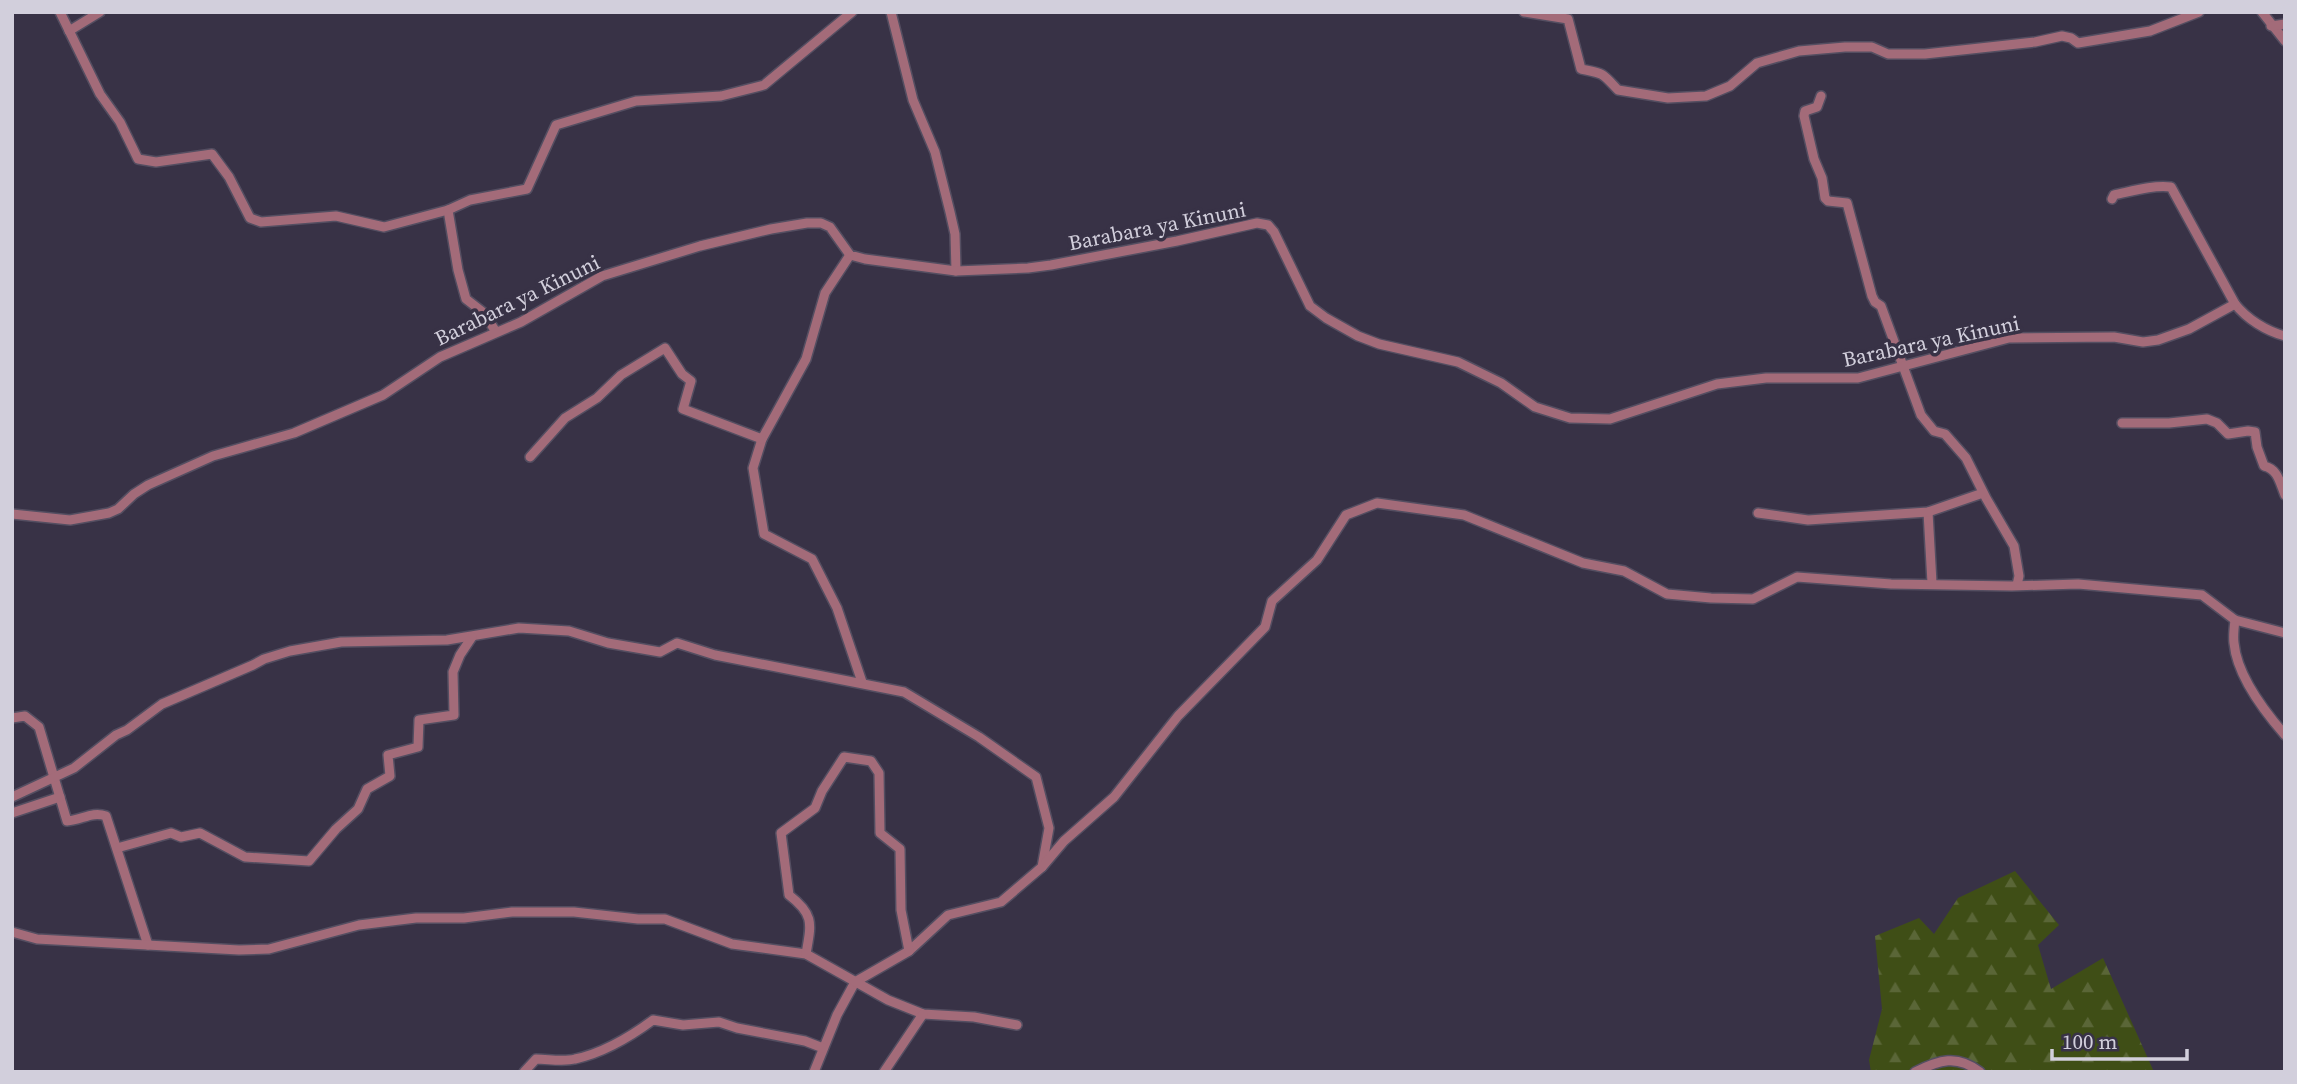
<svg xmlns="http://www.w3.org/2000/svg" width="2297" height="1084" font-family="'Source Serif 4',serif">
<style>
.forest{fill:url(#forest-firs)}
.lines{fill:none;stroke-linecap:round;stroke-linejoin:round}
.minor-casing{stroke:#544e61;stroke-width:12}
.minor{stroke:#a36b79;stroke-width:9}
.labels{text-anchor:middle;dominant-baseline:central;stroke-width:7;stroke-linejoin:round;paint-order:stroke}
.street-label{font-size:21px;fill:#d2cfdc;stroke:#383246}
</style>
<defs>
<pattern id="forest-firs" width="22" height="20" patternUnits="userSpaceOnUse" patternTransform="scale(1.75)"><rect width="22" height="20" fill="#3f4e16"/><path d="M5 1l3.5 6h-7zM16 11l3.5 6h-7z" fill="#5a6637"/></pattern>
</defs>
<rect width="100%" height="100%" fill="#383246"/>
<polygon class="forest" points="2015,871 2059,925 2038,945 2051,989 2103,958 2154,1072 1871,1072 1869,1060 1882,1009 1875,936 1919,918 1934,934 1958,898"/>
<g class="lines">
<defs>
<g id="minor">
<polyline points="60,12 100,94 120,122 138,159 156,162 212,154 229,177 250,218 261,222 336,216 384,227 448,210 470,200 527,189 556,125 636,101 721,96 764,85 852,12"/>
<polyline points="891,12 913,100 935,152 950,212 955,234 956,271"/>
<path d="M1524 12 1568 19 1581 69C1605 74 1601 72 1618 90L1668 98 1706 96 1730 86 1757 63 1799 51 1845 47H1872L1888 54H1925L2035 42 2062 36 2071 38 2078 43 2150 31 2199 12"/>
<polyline points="2262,12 2285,41"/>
<polyline points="2271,26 2285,24"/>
<polyline points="69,31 100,12"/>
<polyline points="1821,96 1817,107 1805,111 1804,116 1814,159 1822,178 1825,198 1828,201 1847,203 1872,296 1875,302 1881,306 1921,415 1934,431 1945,434 1966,458 1986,498 2014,546 2019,576 2017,585"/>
<path d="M2112 199 2114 195C2133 191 2152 185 2171 187L2235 304C2247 319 2266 331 2285 336"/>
<polyline points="448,210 458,270 466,299 484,313 496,332"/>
<polyline points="850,255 825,293 806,359 762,439 753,468 764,534 812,559 837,608 862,682"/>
<path d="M2122 423H2169L2207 419 2217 423 2228 434 2248 431 2255 432 2257 447 2264 466C2278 469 2280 483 2285 495"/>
<polyline points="530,457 565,418 597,398 621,375 665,348 682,374 691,381 683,409 762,439"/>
<polyline points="1928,512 1932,583"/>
<polyline points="1758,513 1808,520 1928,512 1983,493"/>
<polyline points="12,514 70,520 109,513 118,509 134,494 148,485 213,456 294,433 383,395 440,357 521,322 602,276 700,246 771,229 807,223 821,223 830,227 850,255 865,259 956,271 1028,268 1051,265 1177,241 1257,223 1268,225 1274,232 1310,306 1326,318 1358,336 1379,344 1458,362 1501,383 1535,407 1570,418 1610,419 1717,384 1766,378 1858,378 2009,338 2114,337 2143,342 2158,340 2189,329 2235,304"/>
<polyline points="2235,620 2285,633"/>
<path d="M12 718 25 716 39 727 67 821C82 820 92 811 106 816L148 945"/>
<polyline points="12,797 74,768 116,735 127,730 162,704 253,665 264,659 290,651 341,642 447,640 519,628 569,631 608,643 660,652 677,643 715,655 904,692 979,737 1036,777 1049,828 1042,867 1001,902 948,915 909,951 855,982 837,1015 814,1072"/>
<polyline points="12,813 60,797"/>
<polyline points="117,848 171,833 181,837 200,833 245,857 309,861 336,829 358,809 367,789 390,776 388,755 418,747 419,720 454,715 453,672 460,655 472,637"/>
<path d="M1042 867 1064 841 1114 797 1178 716 1265 627 1272 601 1317 560 1346 515 1377 503 1464 515 1583 563 1624 571 1667 594 1711 598 1753 599 1797 577 1891 584 2012 586 2078 584 2202 595 2235 620C2234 628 2233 636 2234 643 2237 676 2264 711 2285 735"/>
<polyline points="12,932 37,939 239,950 269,949 359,925 416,918 464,918 512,912 574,912 638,919 665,919 732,944 806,954 888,1000 923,1014 974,1017 1017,1025"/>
<path d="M806 954C811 924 815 915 789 895L781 833 815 808 822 791 844 757 871 761 879 773 880 833 900 849 901 910 909 951"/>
<path d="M524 1072 536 1059C548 1059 563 1062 575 1059 603 1053 630 1037 653 1020L683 1025 719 1022 737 1028 805 1041 823 1048"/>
<polyline points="884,1072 923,1014"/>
<path d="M1915 1072C1939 1060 1957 1054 1980 1072"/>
</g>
</defs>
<use href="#minor" class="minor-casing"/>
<use href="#minor" class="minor"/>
</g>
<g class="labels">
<g class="street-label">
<text transform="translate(1157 226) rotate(-11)">Barabara ya Kinuni</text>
<text transform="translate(517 300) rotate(-26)">Barabara ya Kinuni</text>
<text transform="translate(1931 341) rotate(-12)">Barabara ya Kinuni</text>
</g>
</g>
<rect width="2297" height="1084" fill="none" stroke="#d2cfdc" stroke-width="28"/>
<path d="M2052 1049v10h135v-10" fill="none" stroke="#d2cfdc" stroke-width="3.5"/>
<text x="2062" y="1049" font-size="21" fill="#d2cfdc" stroke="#383246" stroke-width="5" paint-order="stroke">100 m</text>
</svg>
